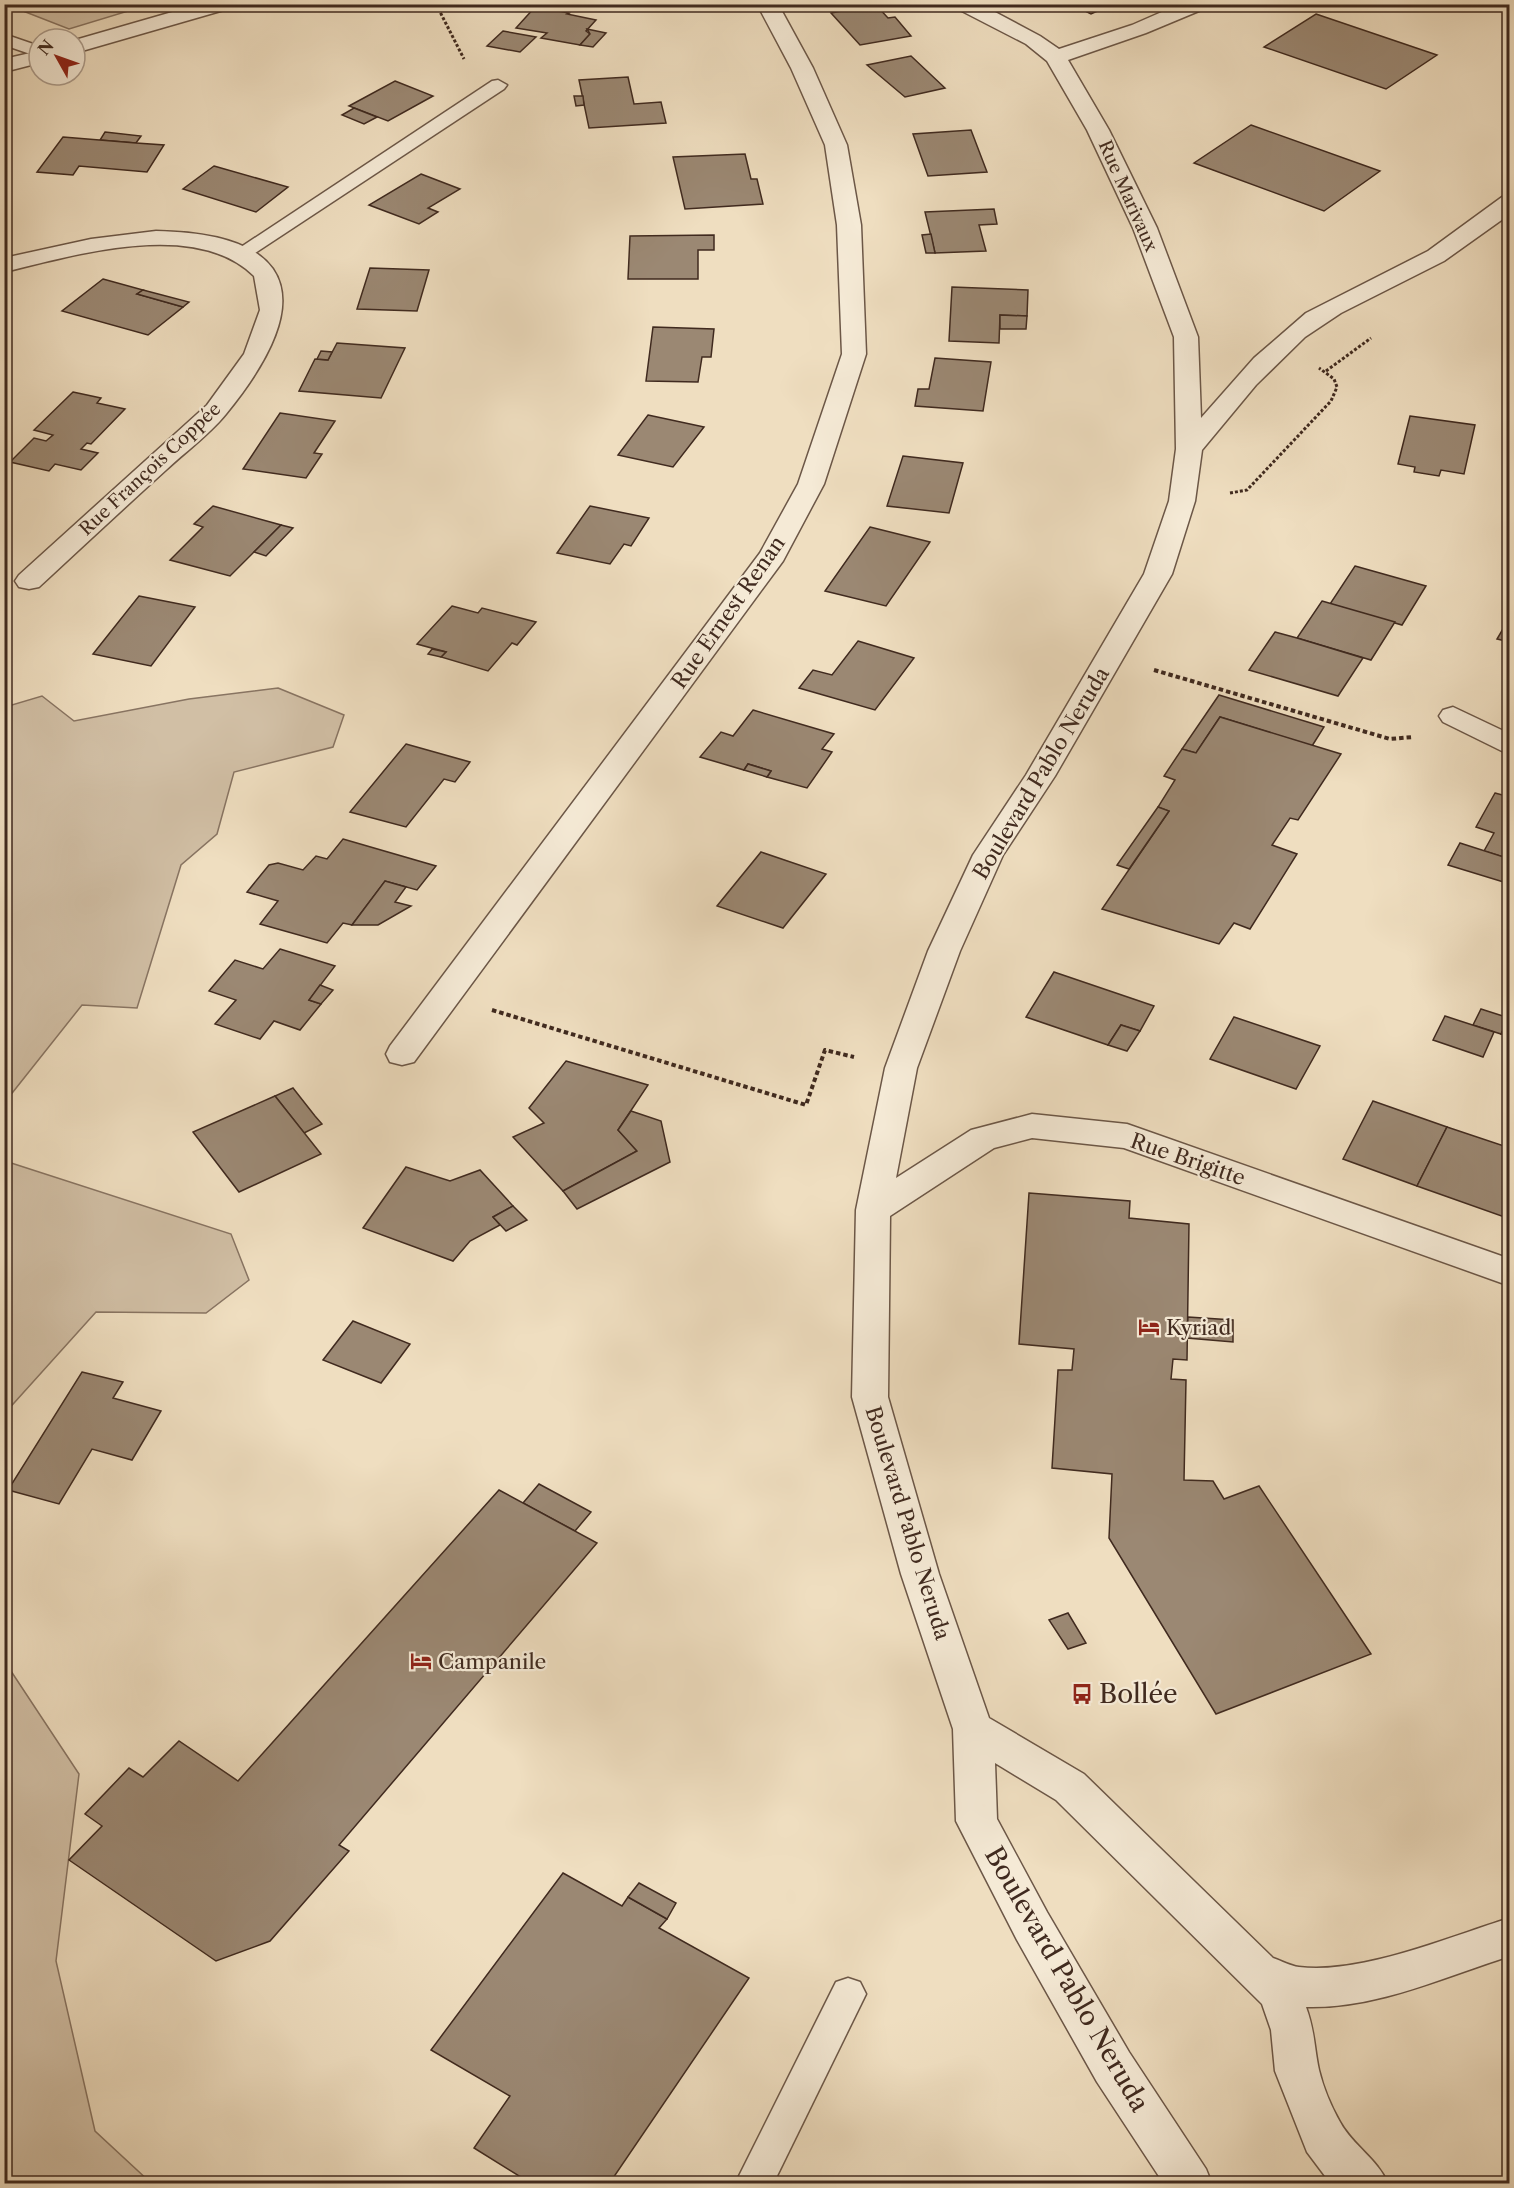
<svg xmlns="http://www.w3.org/2000/svg" width="1514" height="2188" font-family="'Libre Caslon Text',serif">
<style>
.green{fill:#d1bfa5;stroke:#887462;stroke-width:1.5}
.building{fill:#9b8873;stroke:#402a1f;stroke-width:1.5}
.lines{fill:none;stroke-linecap:round;stroke-linejoin:round}
.service-casing{stroke:#6c5747;stroke-width:3}
.minor-casing{stroke:#6c5747;stroke-width:3}
.path-far1{stroke:#402a1f;stroke-width:3;stroke-dasharray:3 2;stroke-linecap:butt}
.path{stroke:#402a1f;stroke-width:4;stroke-dasharray:4.5 3;stroke-linecap:butt}
.service{fill:#f5ead6;fill-rule:evenodd}
.minor{fill:#f5ead6;fill-rule:evenodd}
.labels{text-anchor:middle;dominant-baseline:central;stroke-width:4.5;stroke-linejoin:round;paint-order:stroke}
.far-street-label{font-size:18px;fill:#402a1f;stroke:#f5ead6}
.street-label{font-size:21px;fill:#402a1f;stroke:#f5ead6}
.poi-label{font-size:21px;fill:#402a1f;stroke:#f5ead6;text-anchor:start}
.near-poi-label{font-size:26px;fill:#402a1f;stroke:#f5ead6;text-anchor:start}
.near-street-label{font-size:26px;fill:#402a1f;stroke:#f5ead6}
</style>
<rect width="100%" height="100%" fill="#efdec0"/>
<filter id="stains"><feTurbulence type="fractalNoise" baseFrequency=".00333" numOctaves="4"/><feColorMatrix values="0 0 0 0 .2 0 0 0 0 .09 0 0 0 0 .02 0 0 0 .5 -.17"/></filter>
<radialGradient id="worn" r=".72"><stop offset=".6" stop-color="#630" stop-opacity="0"/><stop offset="1" stop-color="#630" stop-opacity=".3"/></radialGradient>
<g class="green">
<polygon points="5,4 148,4 148,5 69,29"/>
<polygon points="278,688 344,715 333,747 234,772 217,834 181,865 137,1008 82,1005 5,1102 5,707 42,696 74,721 189,699"/>
<polygon points="5,1161 231,1234 249,1280 206,1313 96,1312 5,1413"/>
<polygon points="5,1662 79,1774 56,1961 95,2131 151,2183 16,2183 5,2168"/>
</g>
<g class="building">
<polygon points="1071,4 1113,4 1091,14"/>
<polygon points="876,5 888,18 895,17 911,36 860,45 831,13"/>
<polygon points="535,7 569,13 567,14 596,20 586,31 590,34 580,45 541,38 547,33 516,28"/>
<polygon points="1316,14 1437,55 1386,89 1264,47"/>
<polygon points="587,29 606,33 593,47 580,45 590,34"/>
<polygon points="503,31 536,37 520,52 487,46"/>
<polygon points="911,56 945,88 905,97 867,65"/>
<polygon points="628,77 634,104 661,102 666,123 589,128 579,80"/>
<polygon points="395,81 433,96 388,121 349,106"/>
<polygon points="574,96 583,96 584,105 576,106"/>
<polygon points="354,108 377,117 364,124 342,115"/>
<polygon points="1251,125 1380,171 1324,211 1194,163"/>
<polygon points="971,130 987,172 928,176 913,134"/>
<polygon points="105,132 141,136 136,143 100,140"/>
<polygon points="63,137 136,143 164,145 147,172 79,166 73,175 37,172"/>
<polygon points="745,154 751,179 757,179 763,204 685,209 673,157"/>
<polygon points="214,166 288,187 256,212 183,189"/>
<polygon points="421,174 460,189 428,208 438,212 419,224 369,205"/>
<polygon points="994,209 997,224 979,225 986,251 935,253 925,212"/>
<polygon points="931,234 935,253 926,253 922,235"/>
<polygon points="714,235 714,250 698,250 698,279 628,279 630,236"/>
<polygon points="370,268 429,270 417,311 357,309"/>
<polygon points="103,279 143,290 137,294 183,307 148,335 62,311"/>
<polygon points="952,287 1028,290 1027,316 1000,315 999,343 949,341"/>
<polygon points="143,290 189,302 183,307 137,294"/>
<polygon points="1000,315 1027,316 1026,329 1000,329"/>
<polygon points="653,327 714,329 711,357 702,357 698,382 646,381"/>
<polygon points="337,343 405,348 381,398 299,391 315,359 328,360"/>
<polygon points="321,351 332,352 328,360 317,359"/>
<polygon points="935,358 991,362 983,411 915,406 918,389 929,389"/>
<polygon points="73,392 101,398 97,403 125,409 91,444 87,443 81,449 98,453 81,470 55,464 49,471 10,462 34,438 46,441 53,435 34,430"/>
<polygon points="280,413 335,421 314,453 322,454 306,478 243,469"/>
<polygon points="648,415 704,427 673,467 618,455"/>
<polygon points="1410,416 1475,425 1464,474 1441,470 1439,476 1414,472 1415,467 1398,464"/>
<polygon points="903,456 963,463 949,513 887,506"/>
<polygon points="213,506 281,525 230,576 170,560 203,527 194,524"/>
<polygon points="590,506 649,518 631,546 624,544 610,564 557,553"/>
<polygon points="281,525 293,528 266,556 254,552"/>
<polygon points="870,527 930,542 886,606 825,591"/>
<polygon points="1355,566 1426,586 1402,625 1330,604"/>
<polygon points="139,596 195,607 151,666 93,654"/>
<polygon points="1322,601 1395,622 1371,660 1297,638"/>
<polygon points="452,606 478,613 482,608 536,622 517,645 512,643 488,671 441,657 446,652 417,644"/>
<polygon points="1510,617 1510,642 1497,639"/>
<polygon points="1275,632 1297,638 1363,658 1338,696 1249,670"/>
<polygon points="858,641 914,658 875,710 799,688 813,670 832,675"/>
<polygon points="432,649 446,652 441,657 428,654"/>
<polygon points="1219,695 1324,727 1312,746 1220,717 1196,753 1182,749"/>
<polygon points="753,710 834,734 822,749 832,752 807,788 767,777 771,771 748,764 744,770 700,757 721,732 733,736"/>
<polygon points="1220,717 1341,754 1298,820 1290,818 1272,845 1297,854 1250,929 1234,923 1219,944 1102,909 1169,811 1158,807 1175,780 1164,776 1182,749 1196,753"/>
<polygon points="406,744 470,762 455,782 444,779 406,827 350,812"/>
<polygon points="748,764 771,771 767,777 744,770"/>
<polygon points="1495,793 1510,797 1510,859 1484,851 1494,833 1476,827"/>
<polygon points="1158,807 1169,811 1129,869 1117,865"/>
<polygon points="343,839 436,866 417,890 385,881 352,925 343,923 327,943 260,924 278,901 247,892 269,865 278,863 303,870 316,856 327,859"/>
<polygon points="1460,843 1510,859 1510,884 1448,865"/>
<polygon points="761,852 826,874 783,928 717,906"/>
<polygon points="385,881 406,887 395,902 411,906 378,925 352,925"/>
<polygon points="280,949 335,966 309,1000 321,1004 300,1030 274,1021 260,1039 215,1024 236,1000 209,991 235,960 263,969"/>
<polygon points="1054,972 1154,1006 1140,1031 1121,1025 1108,1045 1026,1017"/>
<polygon points="320,985 333,990 321,1004 309,1000"/>
<polygon points="1481,1009 1509,1018 1501,1034 1473,1025"/>
<polygon points="1445,1016 1494,1032 1483,1057 1433,1040"/>
<polygon points="1234,1017 1320,1046 1296,1089 1210,1059"/>
<polygon points="1509,1018 1510,1018 1510,1037 1501,1034"/>
<polygon points="1121,1025 1140,1031 1127,1051 1108,1045"/>
<polygon points="566,1061 648,1085 618,1130 637,1151 563,1191 513,1137 544,1123 529,1108"/>
<polygon points="293,1088 315,1116 322,1124 304,1133 275,1096"/>
<polygon points="275,1096 321,1154 239,1192 193,1132"/>
<polygon points="1373,1101 1447,1127 1417,1186 1343,1159"/>
<polygon points="631,1111 661,1121 670,1162 577,1209 563,1191 637,1151 618,1130"/>
<polygon points="1447,1127 1510,1148 1510,1219 1417,1186"/>
<polygon points="406,1167 450,1181 480,1170 513,1206 493,1217 500,1225 470,1241 453,1261 363,1228"/>
<polygon points="1029,1193 1130,1201 1129,1218 1189,1224 1187,1360 1173,1359 1171,1379 1186,1380 1184,1480 1213,1481 1224,1499 1259,1486 1371,1654 1216,1714 1109,1538 1112,1474 1052,1468 1058,1370 1072,1370 1074,1349 1019,1344"/>
<polygon points="513,1206 527,1220 506,1231 493,1217"/>
<polygon points="1188,1317 1233,1320 1233,1342 1187,1338"/>
<polygon points="353,1321 410,1344 381,1383 323,1360"/>
<polygon points="82,1372 123,1382 113,1398 161,1411 132,1460 92,1449 59,1504 8,1490"/>
<polygon points="539,1484 591,1512 575,1531 523,1503"/>
<polygon points="499,1490 597,1543 339,1845 349,1851 270,1941 216,1961 69,1860 102,1826 85,1814 129,1768 143,1777 179,1741 238,1781"/>
<polygon points="1068,1613 1086,1643 1068,1649 1049,1620"/>
<polygon points="563,1873 622,1906 628,1897 667,1919 659,1928 749,1978 609,2184 532,2184 474,2148 510,2096 431,2050"/>
<polygon points="639,1883 676,1903 667,1919 628,1897"/>
</g>
<g class="lines">
<defs>
<g id="service">
<polygon points="4,34 39,46 39,57 4,45"/>
<polygon points="498,80 507,85 504,89 249,257 242,259 232,253 492,81"/>
<polygon points="848,1978 860,1982 866,1994 773,2184 735,2184 836,1982"/>
</g>
<g id="minor">
<polygon points="200,4 234,4 231,8 75,53 75,40"/>
<polygon points="757,4 778,4 813,68 847,145 861,225 866,354 824,484 783,561 414,1062 402,1065 390,1062 386,1054 390,1046 760,553 798,484 842,354 837,225 825,145 791,68"/>
<path d="M953 4H980L1040 36 1059 49 1132 25 1180 4H1209L1206 8 1146 33 1068 60 1109 130 1157 228 1198 337 1201 418 1254 358 1306 313 1428 251 1502 197 1510 195V214L1444 261 1341 313 1305 337 1256 385 1202 450 1195 501 1172 574 1055 776 1003 855 960 951 917 1068 896 1178 971 1130 1032 1114 1127 1124 1510 1259V1286L1124 1148 1032 1138 994 1148 890 1216 888 1397 939 1574 989 1718 1084 1774 1273 1958C1282 1961 1290 1966 1299 1967 1360 1975 1451 1936 1510 1918V1956C1444 1977 1376 2009 1306 2007 1315 2031 1314 2047 1319 2070 1323 2087 1332 2108 1340 2122 1353 2146 1378 2159 1388 2184H1331L1307 2152 1275 2071 1271 2030 1262 2004 1056 1800 995 1763 997 1819 1047 1912 1129 2052 1206 2169 1212 2184H1164L1097 2082 1017 1940 956 1821 953 1729 901 1574 852 1397 856 1210 885 1068 928 951 973 855 1026 775 1144 574 1169 501 1176 449 1174 337 1133 228 1087 130 1047 61 1026 44 956 8Z"/>
<polygon points="39,51 39,63 4,72 4,59"/>
<path d="M156 231C309 234 311 310 226 414 209 435 185 452 166 470 123 509 81 548 39 587L29 589 19 587 15 581 19 575 207 405 244 354 260 310 254 276C195 218 76 255 4 272V258L91 239Z"/>
<polygon points="1453,707 1510,734 1510,755 1443,722 1439,716 1443,710"/>
</g>
</defs>
<use href="#service" class="service-casing"/>
<use href="#minor" class="minor-casing"/>
<g class="path-far1">
<polyline points="436,4 464,59"/>
<polyline points="1326,371 1371,338"/>
<polyline points="1230,493 1247,490 1331,401 1337,387 1334,379 1319,368"/>
</g>
<g class="path">
<polyline points="1154,670 1390,739 1413,737"/>
<polyline points="492,1010 806,1105 825,1050 854,1057"/>
</g>
<use href="#service" class="service"/>
<use href="#minor" class="minor"/>
</g>
<defs>
<symbol id="hotel-bare" viewBox="-9 -9 18 18"><path d="M-6-4.5h1.5V1H6V5H4.5V3h-9V5H-6ZM-4 0a1.8 1.8 0 1 1 3.6 0ZM.5 0V-2.5h3Q6-2.5 6 0Z" fill="#8f2418" stroke="#f5ead6" stroke-width="2.5" paint-order="stroke"/></symbol>
<symbol id="bus-bare" viewBox="-9 -9 18 18"><path d="M-5-6H5V4H4V6H2V4H-2V6H-4V4H-5ZM-3.5-4V0h7V-4ZM-3.5 1.2v1.5H-2V1.2ZM2 1.2v1.5H3.5V1.2Z" fill="#8f2418" stroke="#f5ead6" stroke-width="2.5" paint-order="stroke"/></symbol>
</defs>
<g fill-rule="evenodd">
<use href="#hotel-bare" x="1134" y="1312" width="30" height="30"/>
<use href="#hotel-bare" x="406" y="1646" width="30" height="30"/>
<use href="#bus-bare" x="1067" y="1679" width="30" height="30"/>
</g>
<g class="labels">
<g class="far-street-label">
<text transform="translate(1128 196) rotate(66)">Rue Marivaux</text>
<text transform="translate(150 469) rotate(-43)">Rue François Coppée</text>
</g>
<g class="street-label">
<text transform="translate(728 612) rotate(-55)">Rue Ernest Renan</text>
<text transform="translate(1041 773) rotate(-59)">Boulevard Pablo Neruda</text>
<text transform="translate(1188 1159) rotate(19)">Rue Brigitte</text>
<text transform="translate(908 1523) rotate(73)">Boulevard Pablo Neruda</text>
</g>
<g class="poi-label">
<text x="1166" y="1327">Kyriad</text>
<text x="438" y="1661">Campanile</text>
</g>
<g class="near-poi-label">
<text x="1099" y="1694">Bollée</text>
</g>
<g class="near-street-label">
<text transform="translate(1067 1979) rotate(60)">Boulevard Pablo Neruda</text>
</g>
</g>
<rect width="1514" height="2188" fill="none" stroke="#efdec0" stroke-width="24"/>
<rect x="6" y="6" width="1502" height="2176" fill="none" stroke="#402a1f" stroke-width="3"/>
<rect x="12" y="12" width="1490" height="2164" fill="none" stroke="#402a1f" stroke-width="1.5"/>
<g transform="translate(57 57) rotate(310)"><circle r="28" fill="#f5ead6" stroke="#ad9d8d" stroke-width="1.5"/>
<path d="M0-4.5L10 22L0 15L-10 22Z" fill="#8f2418"/>
<text y="-9" font-size="16" font-weight="bold" text-anchor="middle" fill="#402a1f">N</text>
</g>
<rect width="100%" height="100%" filter="url(#stains)"/>
<rect width="100%" height="100%" fill="url(#worn)"/>
</svg>
